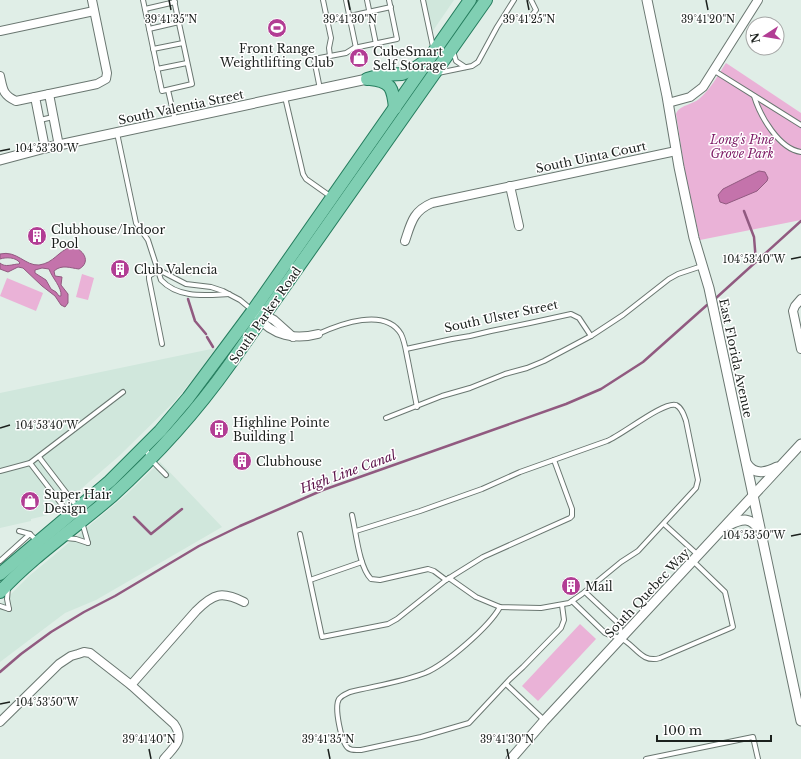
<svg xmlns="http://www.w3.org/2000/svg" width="801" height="759" font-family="'Libre Baskerville',serif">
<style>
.built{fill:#d0e7dc}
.green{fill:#eab2d7}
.water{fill:#c473ab;stroke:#915a80;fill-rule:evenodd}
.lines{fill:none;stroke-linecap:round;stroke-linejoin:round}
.stream{stroke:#915a80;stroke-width:2.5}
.service-casing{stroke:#6a7771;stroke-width:6}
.minor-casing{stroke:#6a7771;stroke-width:10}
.tertiary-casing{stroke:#6a7771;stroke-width:11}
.primary-casing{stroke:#257d5e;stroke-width:14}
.service{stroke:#fff;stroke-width:4}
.minor{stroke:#fff;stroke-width:8}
.tertiary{stroke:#fff;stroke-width:9}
.primary{stroke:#80cfb3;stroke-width:12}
.ticks{fill:none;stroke:#1b201d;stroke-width:1.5}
.labels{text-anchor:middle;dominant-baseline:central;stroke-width:3;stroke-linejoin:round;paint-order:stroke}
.poi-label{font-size:12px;fill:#1b201d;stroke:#fff;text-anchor:start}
.street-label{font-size:12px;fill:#1b201d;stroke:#fff}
.park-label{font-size:12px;font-style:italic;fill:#7f1f68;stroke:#fff}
.water-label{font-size:13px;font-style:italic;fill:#5c134a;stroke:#fff}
.ticks-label{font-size:10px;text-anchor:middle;fill:#1b201d;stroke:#fff;stroke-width:3;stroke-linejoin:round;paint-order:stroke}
</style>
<rect width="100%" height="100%" fill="#e0eee7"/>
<g class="built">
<polygon points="420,0 454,0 428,38"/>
<polygon points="216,348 194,378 174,402 119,456 52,514 31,519 31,521 0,528 0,393"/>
<polygon points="160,462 222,527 96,600 65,613 0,662 0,605 28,577 126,495"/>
</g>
<g class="green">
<path d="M726 63 801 113V220L700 240 685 172 676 114C679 105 692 105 699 99 710 90 718 75 726 63Z"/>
<polygon points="82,274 94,278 88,300 76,297"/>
<polygon points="7,278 43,293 36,311 0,296"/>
<polygon points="580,624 596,639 538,701 522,686"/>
</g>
<g class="water">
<polygon points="759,171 765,172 768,178 767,181 757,191 726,204 720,202 718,195 723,189"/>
<path d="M71 247C83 248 92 262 79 269 70 268 62 264 54 271L55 276 62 277 61 285 68 294V303L65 307 61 305 55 296 42 286 23 268 18 267 8 272 0 269V263C5 268 13 264 19 264L20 263C16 257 6 257 0 259V254C17 250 25 266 39 265 54 263 58 251 71 247ZM42 268 49 269C52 278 62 287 61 296H59L56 292 51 289 46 280 35 273V270Z"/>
</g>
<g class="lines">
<g class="stream">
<polyline points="744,211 754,237 756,262"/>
<polyline points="191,274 198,272 209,274 212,268"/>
<polyline points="716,298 801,221"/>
<polyline points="188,299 195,321 206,334"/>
<polyline points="207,337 213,347"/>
<polyline points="134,517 151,534 182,509"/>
<polyline points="0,672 21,654 51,632 84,612 115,596 199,546 240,526 323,490 566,404 601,389 643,362 707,305"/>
</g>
<defs>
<g id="service">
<polyline points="143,0 162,91 192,84 174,0"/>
<polyline points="323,0 331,38 329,48 330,56"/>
<polyline points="346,0 356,48"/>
<polyline points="367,0 376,44"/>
<polyline points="423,0 433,47"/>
<polyline points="531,0 536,10 532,15"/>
<polyline points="145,9 175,2"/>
<polyline points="327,21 391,7"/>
<polyline points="149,29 179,22"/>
<polyline points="153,49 183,43"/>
<polyline points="453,51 456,61 465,67"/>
<polyline points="157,69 187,63"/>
<polyline points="713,70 801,125"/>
<polyline points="438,73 472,66 478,62 497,27 514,0"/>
<polyline points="320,89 314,59 346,53 354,48 397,39 389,0"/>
<polyline points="168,90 175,120"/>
<path d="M754 96C760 116 779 149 801 152"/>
<polyline points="285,97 303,174 306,179 330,196"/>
<polyline points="40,120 53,117"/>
<path d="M117 133 136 223 148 240 161 280C179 299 206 295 229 294"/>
<polyline points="159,270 186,284 211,287 223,291 240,300 252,310"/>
<polyline points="159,270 149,276 149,279 162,344"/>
<path d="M318 334C340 324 385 307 401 334 405 342 406 352 408 361 411 376 414 391 417 407"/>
<polyline points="406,349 452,339 470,336 491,331 530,323 571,314 579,318 591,336"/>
<polyline points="386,418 442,396 470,388 505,374 527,368 544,361 591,336 623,315 669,279 678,274 702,266"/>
<path d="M146 447C147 459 159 467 166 475"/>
<polyline points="39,457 78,508 88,543"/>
<polyline points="30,463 69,514"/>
<polyline points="0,471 30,463 123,392"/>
<path d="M352 515C356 532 359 567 371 579L380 580 428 569 434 571 446 580"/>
<polyline points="664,524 698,555"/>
<polyline points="19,531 30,534"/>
<path d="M356 531 420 511 482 489 520 472 607 441C622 435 664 401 676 405 682 408 684 415 686 421L698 480 696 488 638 551 621 562 582 594 569 603 541 608 500 607 476 597 449 578"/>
<polyline points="300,534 322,637 388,624 397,619 446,580 483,557 570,518 572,516 572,509 554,460"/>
<polyline points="66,538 76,539 88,543"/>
<polyline points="0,561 30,534 37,541"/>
<polyline points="310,580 362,562"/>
<polyline points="8,588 7,599 9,609"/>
<polyline points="585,592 616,621 620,627 621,636"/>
<path d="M572 601 605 633C610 636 615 636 620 638 635 644 641 664 660 658L733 627 725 592 693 561"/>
<polyline points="0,606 9,609"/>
<path d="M500 607C489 627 446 664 425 673 402 682 374 686 350 692 346 694 342 695 339 699 334 707 341 742 348 748 352 751 356 750 361 750L421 737 469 723 510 679 523 667 561 628 564 620 562 605"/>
<polyline points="506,684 544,720"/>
<polyline points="646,759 753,737 758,759"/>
</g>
<g id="minor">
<polyline points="0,31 94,11"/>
<path d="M0 76C3 90 3 95 16 101L97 84 106 79 107 73 92 0"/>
<polyline points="49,94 59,146"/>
<polyline points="35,97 45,148"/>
<polyline points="668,103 690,97 703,87 758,0"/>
<polyline points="510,186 519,226"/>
<path d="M405 241C411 223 413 211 432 203L676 151"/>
<polyline points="801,299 795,306 793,311 801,349"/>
<polyline points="261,313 274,320 293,337"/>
<path d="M258 317C272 336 296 340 318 334"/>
<path d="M131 685 196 611C214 593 222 591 244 602"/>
<path d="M0 722 59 664 71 656 78 654 84 652 90 653 131 685 174 724C185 740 174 747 164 759"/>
</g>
<g id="tertiary">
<polyline points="647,0 667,96 679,167 694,238 709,288 801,721"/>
<polyline points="0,160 45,148 367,79"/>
<path d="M747 464C755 476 767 472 777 467"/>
<path d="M729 525C743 518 751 517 760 531"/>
<polyline points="511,759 544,721 801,444"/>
</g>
<g id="primary">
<polyline points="367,79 381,75 402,74 414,69 424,62"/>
<path d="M370 79C391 81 393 88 395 108"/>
<polyline points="0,574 110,481 160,431 188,398 252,312 470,0"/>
<path d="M0 592C32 557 75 528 111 497 155 457 196 412 230 364L486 0"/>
</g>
</defs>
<use href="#service" class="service-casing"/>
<use href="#minor" class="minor-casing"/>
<use href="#tertiary" class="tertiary-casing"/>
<use href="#primary" class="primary-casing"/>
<use href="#service" class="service"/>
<use href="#minor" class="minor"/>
<use href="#tertiary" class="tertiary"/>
<use href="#primary" class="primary"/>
</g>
<path class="ticks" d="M169 0 171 10M348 0 350 10M527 0 529 10M706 0 708 10M0 151 10 149M791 259 801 257M0 428 10 425M791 536 801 534M0 704 10 702M149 749 151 759M328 749 330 759M507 749 509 759"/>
<defs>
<symbol id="stadium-disc" viewBox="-11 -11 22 22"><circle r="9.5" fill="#b23d94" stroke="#fff"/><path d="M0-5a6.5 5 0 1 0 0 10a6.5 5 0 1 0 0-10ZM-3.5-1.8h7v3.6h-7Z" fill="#fff"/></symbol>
<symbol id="shop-disc" viewBox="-11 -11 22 22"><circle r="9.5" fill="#b23d94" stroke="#fff"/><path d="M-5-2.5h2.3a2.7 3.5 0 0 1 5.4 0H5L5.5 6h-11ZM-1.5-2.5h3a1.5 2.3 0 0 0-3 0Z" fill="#fff"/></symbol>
<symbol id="building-disc" viewBox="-11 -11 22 22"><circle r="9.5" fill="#b23d94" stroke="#fff"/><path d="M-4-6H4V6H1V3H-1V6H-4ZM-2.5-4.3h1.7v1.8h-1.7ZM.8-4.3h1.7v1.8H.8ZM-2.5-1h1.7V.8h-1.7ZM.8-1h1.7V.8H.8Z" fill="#fff"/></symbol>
</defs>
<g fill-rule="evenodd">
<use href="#stadium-disc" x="266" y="17" width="22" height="22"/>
<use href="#shop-disc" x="348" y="47" width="22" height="22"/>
<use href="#building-disc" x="26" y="225" width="22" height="22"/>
<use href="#building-disc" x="109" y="258" width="22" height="22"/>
<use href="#building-disc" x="208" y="418" width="22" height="22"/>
<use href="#building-disc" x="231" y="450" width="22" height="22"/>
<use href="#shop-disc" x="19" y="490" width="22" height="22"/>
<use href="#building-disc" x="560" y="575" width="22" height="22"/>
</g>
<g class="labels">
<g class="poi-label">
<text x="277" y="48" text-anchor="middle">Front Range<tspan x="277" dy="14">Weightlifting Club</tspan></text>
<text x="373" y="51">CubeSmart<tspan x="373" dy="14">Self Storage</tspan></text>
<text x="51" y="229">Clubhouse/Indoor<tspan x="51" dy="14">Pool</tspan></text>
<text x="134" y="269">Club Valencia</text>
<text x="233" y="422">Highline Pointe<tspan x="233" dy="14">Building 1</tspan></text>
<text x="256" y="461">Clubhouse</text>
<text x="44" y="494">Super Hair<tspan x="44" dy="14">Design</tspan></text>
<text x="585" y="586">Mail</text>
</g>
<g class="street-label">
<text transform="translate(181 107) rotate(-12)">South Valentia Street</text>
<text transform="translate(591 157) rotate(-12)">South Uinta Court</text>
<text transform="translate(265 315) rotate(-55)">South Parker Road</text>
<text transform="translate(501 316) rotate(-12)">South Ulster Street</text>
<text transform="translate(736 358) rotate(78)">East Florida Avenue</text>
<text transform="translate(647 593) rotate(-47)">South Quebec Way</text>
</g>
<g class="park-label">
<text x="742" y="139">Long's Pine<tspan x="742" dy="14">Grove Park</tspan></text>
</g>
<g class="water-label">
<text transform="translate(348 472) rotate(-20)">High Line Canal</text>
</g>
</g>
<g class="ticks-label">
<text x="171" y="23">39°41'35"N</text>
<text x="350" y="23">39°41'30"N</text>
<text x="529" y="23">39°41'25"N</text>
<text x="708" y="23">39°41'20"N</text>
<text x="47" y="152">104°53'30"W</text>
<text x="754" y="263">104°53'40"W</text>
<text x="47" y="429">104°53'40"W</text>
<text x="754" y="539">104°53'50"W</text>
<text x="47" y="706">104°53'50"W</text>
<text x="149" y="743">39°41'40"N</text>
<text x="328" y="743">39°41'35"N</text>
<text x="507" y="743">39°41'30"N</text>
</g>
<g transform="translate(765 36) rotate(258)"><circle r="19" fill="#ffffff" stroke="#a4a6a5"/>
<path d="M0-3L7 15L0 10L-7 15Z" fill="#b23d94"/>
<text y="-6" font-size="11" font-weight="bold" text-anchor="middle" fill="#1b201d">N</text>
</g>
<path d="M657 735v6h114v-6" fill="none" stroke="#1b201d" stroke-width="2"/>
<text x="663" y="735" font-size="12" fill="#1b201d" stroke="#ffffff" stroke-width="3" paint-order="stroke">100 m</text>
</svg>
